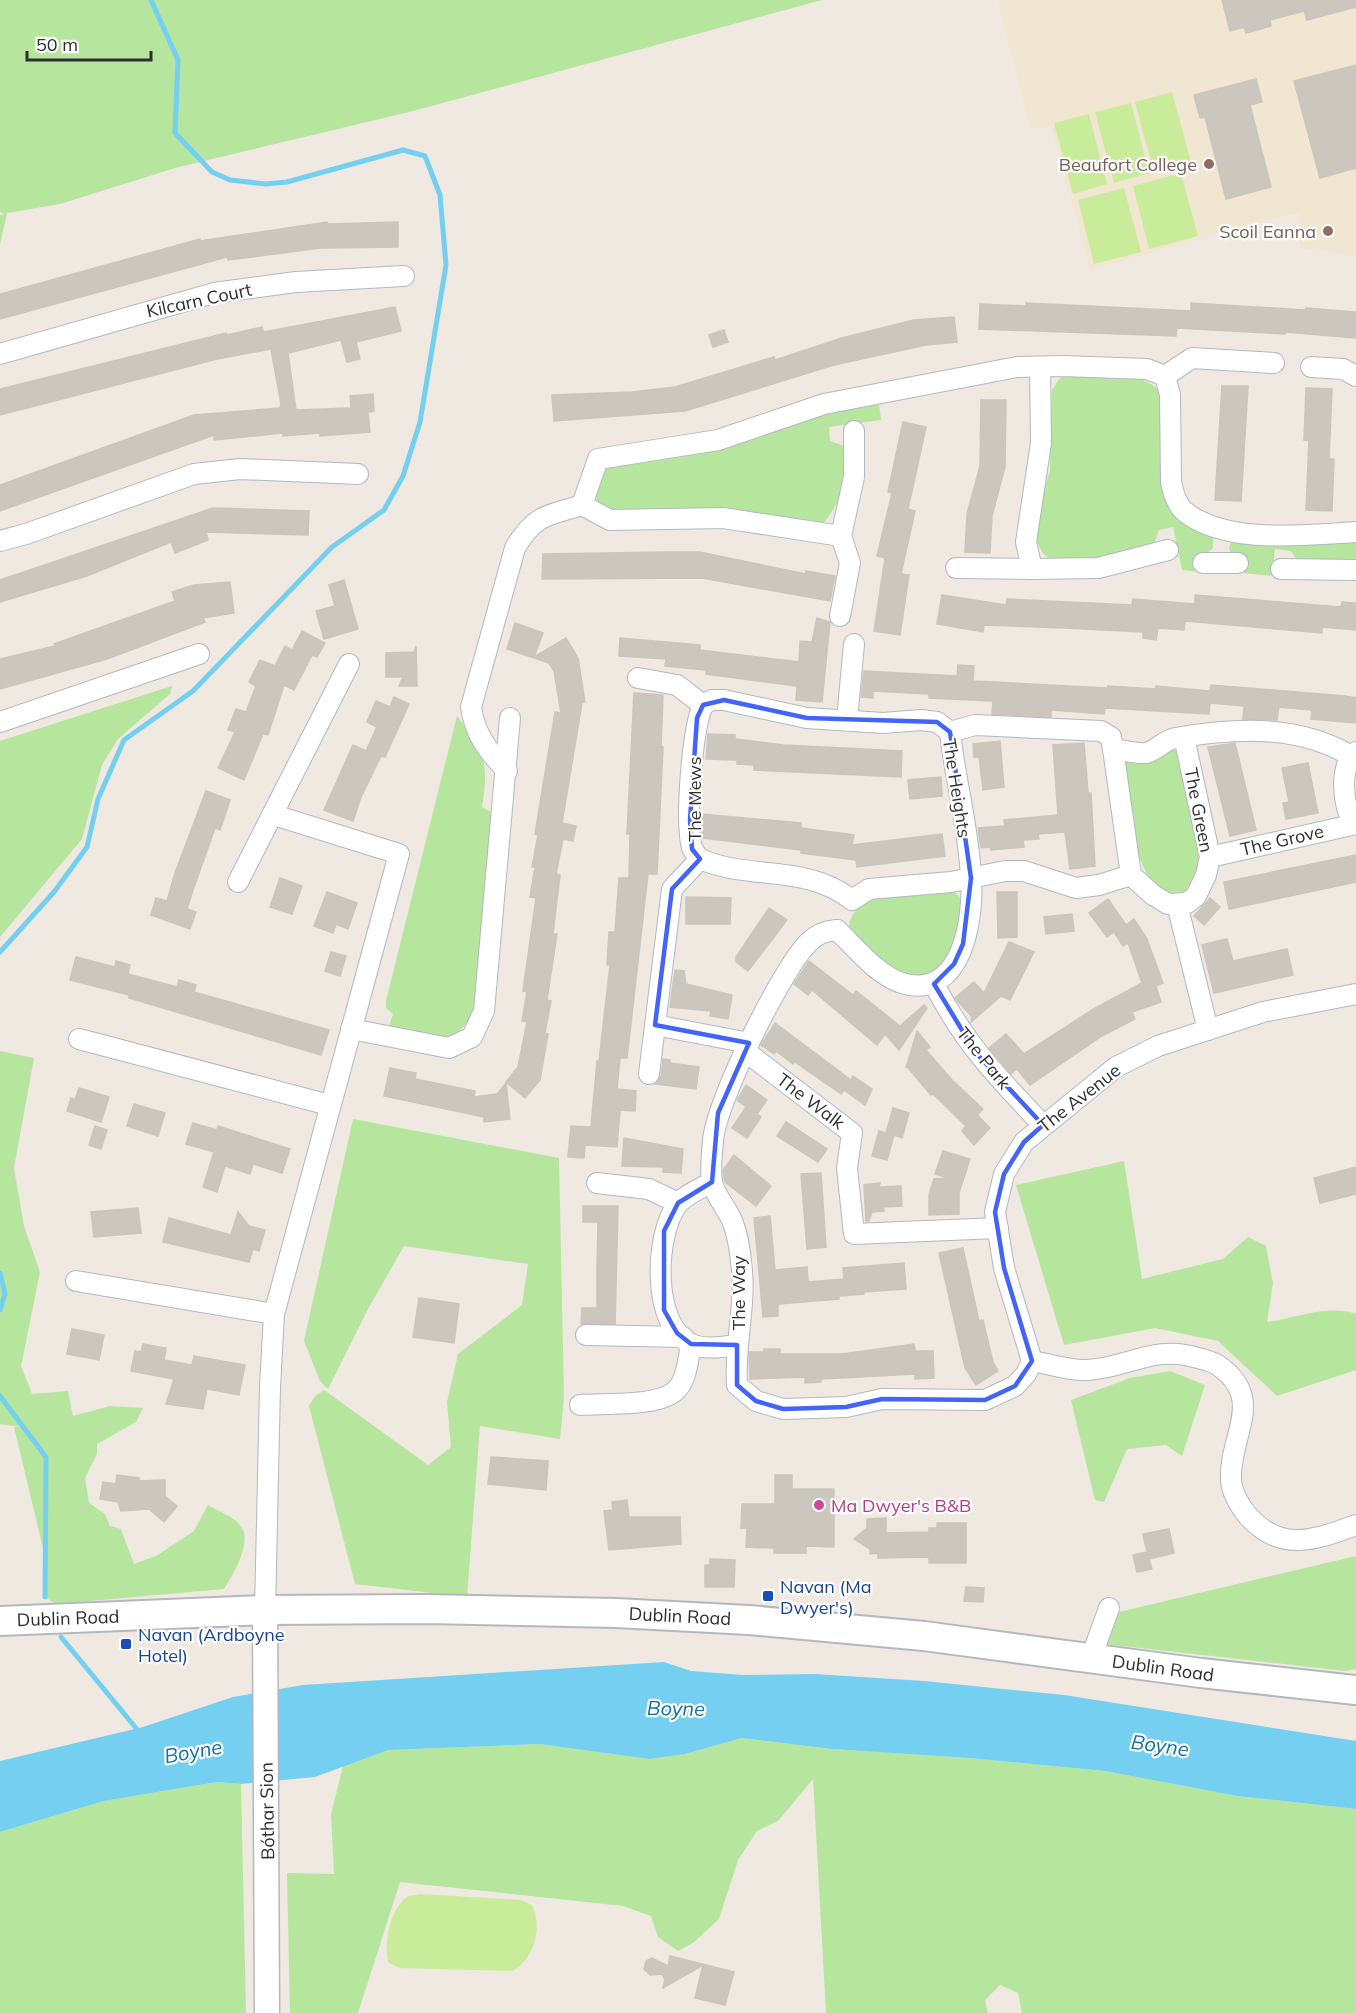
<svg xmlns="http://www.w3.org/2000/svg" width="1356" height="2013" font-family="Mulish,sans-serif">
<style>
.education{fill:#f0e6d1}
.green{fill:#b6e59e}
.pitch{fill:#c9ec9a}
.water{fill:#75cff0}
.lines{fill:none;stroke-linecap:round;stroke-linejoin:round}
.stream{stroke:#75cff0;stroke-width:5}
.building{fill:#cbc7bf;stroke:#cbc5ba;stroke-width:1.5}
.minor-casing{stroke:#b4b7c1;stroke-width:22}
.tertiary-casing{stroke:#b4b7c1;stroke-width:27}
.secondary-casing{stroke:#b4b7c1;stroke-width:32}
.minor{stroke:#fff;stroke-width:20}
.tertiary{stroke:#fff;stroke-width:24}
.secondary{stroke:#fff;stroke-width:28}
.marked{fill:none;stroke:#4264fb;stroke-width:4.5;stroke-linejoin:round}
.education-dot{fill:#8d6e63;stroke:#fff;stroke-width:2}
.hotel-dot{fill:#d1479c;stroke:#fff;stroke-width:2}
.transit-dot{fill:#1a4fb4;stroke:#fff;stroke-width:2}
.labels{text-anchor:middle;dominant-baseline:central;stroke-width:4.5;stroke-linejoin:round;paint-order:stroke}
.education-label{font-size:18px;fill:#785e54;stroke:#fff;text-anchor:end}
.street-label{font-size:18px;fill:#2e2e2e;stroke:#fff}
.hotel-label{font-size:18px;fill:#b23c85;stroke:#fff;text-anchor:start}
.transit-label{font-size:18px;fill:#164399;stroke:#fff;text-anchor:start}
.water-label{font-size:20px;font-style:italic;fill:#0d6fa3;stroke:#fff}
</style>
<rect width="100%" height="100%" fill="#efe9e1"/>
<polygon class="education" points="1010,0 1356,0 1356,255 1300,248 1300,213 1259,222 1091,270 1050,124 1031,130 998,3"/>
<g class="green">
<polygon points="0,0 822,0 413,111 175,168 60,204 7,213 0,245 0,215 5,214 0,212"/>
<path d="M1067 375C1096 376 1142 368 1162 394V472L1213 538V548L1206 554H1198L1201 572 1182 570 1173 527 1159 530 1154 544 1103 561H1051L1042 552 1036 540 1043 493 1050 471 1052 390 1060 378Z"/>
<path d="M879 404 881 420 829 427 830 441 844 446C855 476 838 507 819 528L617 516 597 503C595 486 597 478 608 467L703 453 827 414Z"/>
<polygon points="1232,539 1356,541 1356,564 1298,562 1291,551 1275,549 1272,576 1244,573 1244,558 1231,554 1229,548"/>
<polygon points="172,686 170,694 118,739 102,765 82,839 0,937 0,741"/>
<path d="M457 716C485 751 489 763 482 807L491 812 492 819 477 1006C456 1052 429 1036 389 1026L393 1014 386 1008V1001Z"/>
<path d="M1172 749 1180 752C1189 796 1211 848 1190 890 1132 912 1129 801 1123 766L1125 760Z"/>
<path d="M953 891 962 899C960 956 927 1008 873 954 865 946 853 937 849 926 854 887 923 894 953 891Z"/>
<path d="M0 1051 34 1058 14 1168 24 1226 40 1272 21 1366 32 1394 68 1391 73 1416 110 1406 143 1408 136 1422 97 1444V1454L85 1478 89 1503 105 1514 110 1526 121 1529 134 1564 156 1556 194 1531 208 1505C217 1511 233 1516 240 1525 254 1540 233 1575 224 1589L56 1604 45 1597 43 1548 14 1427H20L0 1424Z"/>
<polygon points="353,1119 559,1158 564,1397 560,1439 480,1426 467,1597 355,1584 309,1406 315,1396 324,1390 428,1465 451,1447 447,1402 458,1354 522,1305 528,1264 404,1246 368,1309 328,1389 320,1381 304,1341"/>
<path d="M1124 1161 1142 1279 1223 1259 1248 1237 1266 1246 1273 1283 1267 1322C1294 1319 1328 1304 1356 1314V1370L1277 1396 1218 1341 1155 1328 1064 1345 1016 1185Z"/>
<polygon points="1170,1371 1205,1385 1182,1456 1166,1445 1127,1449 1104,1502 1095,1500 1071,1400 1130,1378"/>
<polygon points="1356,1556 1356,1669 1346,1671 1104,1644 1115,1613"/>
<polygon points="742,1738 831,1749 969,1758 1105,1771 1237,1796 1356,1809 1356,2013 1022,2013 1018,1993 1000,1985 985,2000 988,2013 826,2013 813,1779 778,1821 757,1831 738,1860 719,1919 693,1943 678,1951 658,1937 651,1916 623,1906 400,1882 358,2013 290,2013 287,1873 334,1874 331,1815 343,1766 388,1750 539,1744 649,1759 685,1754"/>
<polygon points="217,1782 241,1784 246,2013 0,2013 0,1832 104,1801"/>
</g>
<g class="pitch">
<polygon points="1172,92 1191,162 1154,172 1135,102"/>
<polygon points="1131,103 1149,173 1114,183 1095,112"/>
<polygon points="1089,114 1107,184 1073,194 1054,123"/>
<polygon points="1181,173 1198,236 1149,249 1133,186"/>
<polygon points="1124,188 1141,252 1094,264 1078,200"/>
<path d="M420 1894 521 1900 532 1905C543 1927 534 1959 513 1971L399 1968 388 1962C384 1944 390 1909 406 1898 409 1895 416 1895 420 1894Z"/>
</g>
<polygon class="water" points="664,1662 691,1671 743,1675 815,1674 924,1681 1064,1695 1356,1741 1356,1809 1237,1796 1105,1771 969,1758 831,1749 742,1738 685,1754 649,1759 539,1744 388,1750 315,1777 241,1784 217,1782 104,1801 0,1832 0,1761 143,1727 233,1697 303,1685"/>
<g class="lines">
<g class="stream">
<polyline points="0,952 54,892 87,847 98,799 124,740 193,691 332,547 384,510 403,476 420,422 446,265 440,195 425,156 403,150 287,182 266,184 230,180 212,172 175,133 178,60 151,0"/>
<polyline points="0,1273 5,1294 0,1310"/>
<polyline points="0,1396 46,1457 45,1597"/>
<polyline points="61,1637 140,1733"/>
</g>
</g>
<g class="building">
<polygon points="1222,0 1356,0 1356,7 1307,20 1304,11 1270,20 1271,26 1246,33 1244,27 1230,31"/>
<polygon points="1356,65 1356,168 1320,178 1294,81"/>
<polygon points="1256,79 1262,102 1250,105 1271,187 1226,199 1205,117 1200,118 1194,95"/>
<polygon points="327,222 327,224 398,222 398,247 321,248 228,260 227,257 0,319 0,294 8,292 200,239 200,241"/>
<polygon points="1026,303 1191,311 1191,303 1305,310 1306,308 1356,312 1356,322 1355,338 1285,332 1285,334 1177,328 1176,336 979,329 980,304 1026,306"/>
<polygon points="395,307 401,331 356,342 360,359 347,362 341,340 288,353 296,410 351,408 350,396 373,394 374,411 368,412 370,432 320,436 320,433 283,436 283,433 214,440 214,435 0,511 0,485 194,415 280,408 281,404 271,349 217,359 0,415 0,389 226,333 227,335 262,327 264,332"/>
<polygon points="954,317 957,342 926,345 834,365 685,411 554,421 552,395 632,392 675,387 774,357 775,360 842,338 914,320"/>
<polygon points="724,330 728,342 713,347 709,335"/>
<polygon points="1222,386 1248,386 1241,501 1215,500"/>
<polygon points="1306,388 1332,389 1329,459 1334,459 1332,511 1306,510 1309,440 1304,440"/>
<polygon points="981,400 1006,400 1005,467 992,516 990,553 965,552 967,514 980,466"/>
<polygon points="903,422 926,427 908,509 915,511 901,574 909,575 900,635 874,631 885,558 877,556 892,493 888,492"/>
<polygon points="213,508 309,511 308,535 206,532 208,540 175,553 171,542 87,576 0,602 0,580"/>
<polygon points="668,552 699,552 806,574 806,571 835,576 830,601 702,578 542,579 543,554"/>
<polygon points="344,580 358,629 324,639 316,611 335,606 329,585"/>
<polygon points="230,582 234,613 203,618 205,622 107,659 0,689 0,659 55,646 54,644 175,601 172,592 194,585"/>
<polygon points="942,595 1006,605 1007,599 1132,605 1133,599 1195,604 1195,595 1341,607 1342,602 1356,603 1356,630 1322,627 1322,633 1185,621 1184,630 1158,628 1156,640 1143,638 1143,632 1065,628 984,625 983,632 937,624"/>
<polygon points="817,618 830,622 822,702 796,700 797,686 706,674 706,670 665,666 666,659 619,656 620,638 700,645 700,650 799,662 800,641 812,642"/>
<polygon points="515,623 543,633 534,657 566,638 578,658 585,702 582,703 562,823 576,826 573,841 563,839 556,874 560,875 553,934 557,934 547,1000 551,1001 545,1033 548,1034 540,1080 525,1098 506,1082 518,1067 527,1022 522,1021 527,992 523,991 536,898 530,897 535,867 532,867 538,835 535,834 555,712 561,713 554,671 549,663 507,649"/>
<polygon points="302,631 325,643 317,657 312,655 294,690 284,685 268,735 263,734 244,780 218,768 235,732 228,730 236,709 246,712 256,686 249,682 260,660 275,666 285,646 292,650"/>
<polygon points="416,646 417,686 399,686 403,677 386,677 386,653 414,652"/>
<polygon points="958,665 974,666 973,681 1107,688 1108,686 1156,689 1156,686 1210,691 1211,685 1345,696 1356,698 1356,723 1311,719 1312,710 1279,707 1277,720 1243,719 1244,706 1210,703 1209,714 1105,708 1104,714 1051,710 1051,717 992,714 993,701 929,698 929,694 873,691 873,698 861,697 864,671 957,676"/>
<polygon points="634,693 663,695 661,747 663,747 657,874 648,874 627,1058 620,1058 617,1089 636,1091 635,1111 620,1110 617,1147 585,1145 584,1158 568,1157 571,1126 591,1127 597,1061 599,1061 610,965 607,965 609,932 615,932 619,878 629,878 630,834 627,834"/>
<polygon points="394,697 409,704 385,757 381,756 361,797 353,821 324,810 353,745 366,751 377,727 367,722 376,701 390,707"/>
<polygon points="708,734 735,735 735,739 783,745 902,751 901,777 754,770 754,765 737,764 737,760 706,759"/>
<polygon points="1000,741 1004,787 983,790 979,757 974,757 973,744"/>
<polygon points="1084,743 1088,793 1091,793 1095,866 1070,869 1065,832 1038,834 1039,839 1023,840 1024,847 991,850 990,847 981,848 978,828 1005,826 1004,820 1058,815 1053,745"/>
<polygon points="1235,743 1256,830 1230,836 1208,747"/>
<polygon points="1308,763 1318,813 1286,819 1283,803 1289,802 1282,768"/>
<polygon points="941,777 942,796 910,799 908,780"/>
<polygon points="206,791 230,800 220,830 215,828 193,890 187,909 196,912 190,929 151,915 156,898 167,901 175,873"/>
<polygon points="701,814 801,823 801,828 854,835 852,845 942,834 945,856 857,867 856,860 801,853 801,850 703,838"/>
<polygon points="1356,855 1356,882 1229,909 1224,882"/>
<polygon points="280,878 302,886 292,914 270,907"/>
<polygon points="327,892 357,903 348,929 336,924 333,933 314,926"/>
<polygon points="997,892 1017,892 1017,937 998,938"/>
<polygon points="686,897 731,898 730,924 686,924"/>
<polygon points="1210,898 1220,907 1204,925 1194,916"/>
<polygon points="1108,899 1126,925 1134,919 1147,939 1163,983 1156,986 1161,1002 1132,1012 1135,1019 1102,1036 1030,1085 1017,1069 1011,1074 989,1048 1006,1034 1024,1054 1092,1010 1142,983 1128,943 1123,946 1114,932 1107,937 1089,913"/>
<polygon points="769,908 787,920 748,971 736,962 736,957"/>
<polygon points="1072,914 1074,931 1046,934 1044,917"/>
<polygon points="1227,939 1233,961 1287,949 1293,975 1214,993 1202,945"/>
<polygon points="1009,942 1034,952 1010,1000 1001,996 971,1022 972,1017 955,998 974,982 984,993"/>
<polygon points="331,952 346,956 340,976 325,971"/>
<polygon points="76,957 115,967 116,961 130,965 128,974 177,987 179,980 196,985 194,992 329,1030 321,1055 129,998 129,995 70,980"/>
<polygon points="809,961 853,995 856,991 900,1026 924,1005 927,1008 899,1050 885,1034 877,1045 812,990 808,995 794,984"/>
<polygon points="675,970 684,971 686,984 732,995 728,1019 710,1016 711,1011 670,1007"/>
<polygon points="775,1023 851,1080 853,1076 872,1089 865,1105 844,1090 841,1094 795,1062 793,1064 776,1051 774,1054 761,1045"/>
<polygon points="917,1031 930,1047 926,1050 952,1080 983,1109 977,1115 990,1128 974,1145 962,1131 966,1126 933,1094 931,1095 908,1068 911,1063 906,1068"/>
<polygon points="663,1059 670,1060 670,1063 699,1067 696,1089 655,1084 661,1076"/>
<polygon points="390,1068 416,1073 415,1079 475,1091 474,1097 497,1094 506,1083 510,1119 484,1122 484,1117 384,1096"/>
<polygon points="746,1085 767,1100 757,1114 761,1117 747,1138 732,1128 746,1107 737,1100"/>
<polygon points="79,1088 109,1097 101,1122 67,1111 71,1098 75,1100"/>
<polygon points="134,1104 165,1113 158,1136 127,1126"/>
<polygon points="893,1108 909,1113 902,1138 894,1135 887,1160 872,1156 879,1131 889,1134 886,1133"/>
<polygon points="786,1122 827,1149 818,1162 777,1136"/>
<polygon points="193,1123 217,1130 218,1126 290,1149 282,1173 253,1164 250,1174 225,1166 217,1192 203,1187 214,1152 186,1144"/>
<polygon points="95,1126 107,1130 101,1149 89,1145"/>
<polygon points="624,1138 683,1149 681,1173 663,1172 663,1167 622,1166"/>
<polygon points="943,1151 970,1159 959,1193 959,1214 929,1215 929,1194 934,1179 949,1178 935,1174"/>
<polygon points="734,1155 771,1186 756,1206 725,1182 723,1170"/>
<polygon points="1356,1167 1356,1194 1320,1203 1314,1178"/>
<polygon points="821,1173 826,1247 807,1249 801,1174"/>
<polygon points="880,1183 879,1187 901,1186 902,1206 883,1207 884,1211 872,1212 869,1221 866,1221 864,1185"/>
<polygon points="583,1206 618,1206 615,1324 581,1324 582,1308 597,1308 597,1270 598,1222 583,1222"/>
<polygon points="138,1208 141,1233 94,1237 91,1212"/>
<polygon points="238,1212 249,1226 265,1230 259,1251 253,1249 249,1262 163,1242 169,1218 231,1235"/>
<polygon points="770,1216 775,1270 807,1267 808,1282 844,1279 843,1268 904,1263 906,1289 863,1292 864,1294 839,1296 839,1299 778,1304 778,1316 763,1317 754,1218"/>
<polygon points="963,1248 979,1321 983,1320 993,1362 998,1371 976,1385 965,1368 939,1253"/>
<polygon points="419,1298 459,1304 454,1343 413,1337"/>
<polygon points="72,1329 104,1335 99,1360 67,1354"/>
<polygon points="143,1344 166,1348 164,1360 192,1365 194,1356 245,1365 239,1395 207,1389 203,1409 166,1404 174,1379 131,1371 135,1351 141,1352"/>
<polygon points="914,1344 915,1351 933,1351 934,1378 915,1379 915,1374 821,1379 821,1382 805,1383 805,1377 750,1379 749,1352 764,1352 764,1349 780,1349 780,1354 842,1354"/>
<polygon points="491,1457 548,1461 546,1490 488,1484"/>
<polygon points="117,1475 139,1478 139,1481 165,1480 165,1496 177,1506 164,1522 149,1509 121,1511 118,1502 100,1499 103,1482 116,1484"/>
<polygon points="775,1475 792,1475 792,1489 834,1489 834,1547 806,1546 806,1553 774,1553 774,1548 746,1547 747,1528 741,1528 742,1504 775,1504"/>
<polygon points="627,1500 629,1517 680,1517 681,1544 609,1550 604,1511 613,1510 612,1502"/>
<polygon points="886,1518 886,1533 929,1532 929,1528 937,1528 937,1523 966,1523 966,1563 929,1563 929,1557 878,1558 878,1553 870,1554 870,1549 854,1539 867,1528 867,1519"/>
<polygon points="1169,1529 1174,1553 1149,1559 1152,1569 1137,1572 1133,1555 1147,1552 1143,1534"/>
<polygon points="710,1559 735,1560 734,1587 705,1587 705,1565 710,1565"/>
<polygon points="966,1587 984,1588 983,1602 964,1601"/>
<polygon points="670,1956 734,1972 725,2005 695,1998 703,1965 663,1988 665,1979 662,1974 650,1975 644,1969 646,1961 652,1958 668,1966"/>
</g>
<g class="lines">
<defs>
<g id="minor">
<polyline points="0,354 214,293 296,282 404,276"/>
<polyline points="1040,367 1041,443 1026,542 1032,569 1098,568 1168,550"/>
<polyline points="1311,367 1343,369 1356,376"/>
<path d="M1165 376 1170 395 1171 482C1173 492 1176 504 1184 511 1225 545 1306 535 1356 532"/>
<polyline points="582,505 598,459 718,440 824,404 1017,367 1063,366 1147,369 1165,376 1192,358 1274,363"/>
<polyline points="0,541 26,534 194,474 240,469 358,474"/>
<polyline points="1203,563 1238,563"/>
<polyline points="956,568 1032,569"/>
<polyline points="1281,569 1356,570"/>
<polyline points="840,616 850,563 841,536"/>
<polyline points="638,678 677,685 703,705"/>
<path d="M703 705 712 700H724L807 718 883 723 921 720 937 722 950 732C955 780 969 829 971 878 974 919 962 998 905 984 878 977 856 948 837 930"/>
<polyline points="847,720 854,644"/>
<polyline points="0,722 199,654"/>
<path d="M950 732 975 725 1101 731 1111 737 1113 749C1123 750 1136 754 1146 753 1156 751 1164 740 1175 738 1235 728 1297 724 1351 756"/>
<polyline points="1113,749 1131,875 1153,895 1168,904 1187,903 1196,896 1206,875 1210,857 1184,737"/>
<path d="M507 771C488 751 475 735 471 707L515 548C535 514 547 516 582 505L610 520 723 518 841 536 854 477V431"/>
<path d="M1354 824C1343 806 1338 767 1356 752"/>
<polyline points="1210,857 1356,824"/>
<path d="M700 859C751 881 804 863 852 900L869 889 951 882 1005 871H1024L1076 888 1099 885 1131 875"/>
<path d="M700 859C697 856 694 852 692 848 685 821 692 730 703 705"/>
<polyline points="238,882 349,664"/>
<polyline points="1177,904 1208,1030"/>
<path d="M837 930C825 931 817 934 809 942 782 968 715 1104 713 1141 712 1153 710 1170 712 1182 715 1196 728 1209 733 1223 737 1234 740 1250 741 1262 747 1303 734 1344 737 1385L756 1401 783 1409 846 1407 882 1399 985 1400 1015 1386 1026 1374 1032 1361"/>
<path d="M934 984C965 1044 997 1077 1043 1125"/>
<polyline points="655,1025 749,1043"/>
<polyline points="351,1029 449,1048 472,1037 484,1011 510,718"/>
<polyline points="79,1039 329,1105"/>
<polyline points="745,1051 852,1133 847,1168 854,1234 998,1228"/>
<polyline points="649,1074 672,889 700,859"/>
<path d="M712 1182C702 1188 684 1195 677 1205 655 1235 651 1325 691 1344 705 1350 722 1347 737 1345"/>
<polyline points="597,1183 649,1189 678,1203"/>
<polyline points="76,1281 274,1314"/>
<polyline points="586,1335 683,1337"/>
<polyline points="1032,1361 1004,1268 995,1212 1004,1174 1024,1142 1116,1067 1158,1046 1263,1012 1356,994"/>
<path d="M1032 1361C1050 1364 1069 1371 1087 1370 1128 1368 1155 1344 1198 1358 1205 1360 1214 1362 1219 1366 1266 1399 1229 1436 1231 1479 1231 1491 1240 1507 1248 1516 1281 1553 1315 1540 1356 1525"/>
<path d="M580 1405C605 1403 654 1407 674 1392 687 1382 688 1359 691 1344"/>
<polyline points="265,1610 270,1387 274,1314 399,854 274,815"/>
<polyline points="1091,1658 1109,1608"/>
</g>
<polyline id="tertiary" points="265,1610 267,2013"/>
<polyline id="secondary" points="0,1621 265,1610 427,1609 616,1613 749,1620 924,1636 1201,1673 1356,1690"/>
</defs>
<use href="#minor" class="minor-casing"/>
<use href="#tertiary" class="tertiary-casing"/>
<use href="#secondary" class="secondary-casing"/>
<use href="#minor" class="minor"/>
<use href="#tertiary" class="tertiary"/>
<use href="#secondary" class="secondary"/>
</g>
<path class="marked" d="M724 700 807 718 937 722 950 732 971 878 963 944 954 964 934 984 976 1053 1043 1125 1024 1142 1004 1174 995 1212 1004 1268 1032 1361 1015 1386 985 1400 882 1399 846 1407 783 1409 756 1401 737 1385V1345L691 1344 677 1333 664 1310V1231L678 1203 712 1182 718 1113 749 1043 655 1025 672 889 700 859 692 849 690 820 697 718 703 705Z"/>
<g class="education-dot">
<circle cx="1209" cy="164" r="6"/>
<circle cx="1328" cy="231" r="6"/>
</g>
<circle class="hotel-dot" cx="819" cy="1505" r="6"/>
<g class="transit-dot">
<rect x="762" y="1590" width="12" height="12" rx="3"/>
<rect x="120" y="1638" width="12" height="12" rx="3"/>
</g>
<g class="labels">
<g class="education-label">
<text x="1197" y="164">Beaufort College</text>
<text x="1316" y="231">Scoil Eanna</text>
</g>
<g class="street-label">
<text transform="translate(199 300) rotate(-12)">Kilcarn Court</text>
<text transform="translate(957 788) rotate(81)">The Heights</text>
<text transform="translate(694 799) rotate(-90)">The Mews</text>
<text transform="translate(1199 810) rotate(79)">The Green</text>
<text transform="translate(1282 840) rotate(-13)">The Grove</text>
<text transform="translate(984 1058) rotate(51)">The Park</text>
<text transform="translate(1079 1098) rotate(-38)">The Avenue</text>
<text transform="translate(811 1101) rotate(37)">The Walk</text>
<text transform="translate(738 1293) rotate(-90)">The Way</text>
<text transform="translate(680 1616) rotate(3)">Dublin Road</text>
<text transform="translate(68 1618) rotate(-2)">Dublin Road</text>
<text transform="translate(1163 1668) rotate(8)">Dublin Road</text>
<text transform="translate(267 1811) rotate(-91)">Bóthar Sion</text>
</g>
<g class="hotel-label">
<text x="831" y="1505">Ma Dwyer's B&amp;B</text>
</g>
<g class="transit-label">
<text x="780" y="1586">Navan (Ma<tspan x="780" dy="21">Dwyer's)</tspan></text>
<text x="138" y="1634">Navan (Ardboyne<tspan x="138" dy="21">Hotel)</tspan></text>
</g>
<g class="water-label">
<text transform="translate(676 1708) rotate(1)">Boyne</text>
<text transform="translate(1160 1745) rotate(8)">Boyne</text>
<text transform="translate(193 1751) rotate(-10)">Boyne</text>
</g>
</g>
<path d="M27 51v9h124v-9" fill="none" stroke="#2e2e2e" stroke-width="3"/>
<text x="36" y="51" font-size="18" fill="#2e2e2e" stroke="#ffffff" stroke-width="4.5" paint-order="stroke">50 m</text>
</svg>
